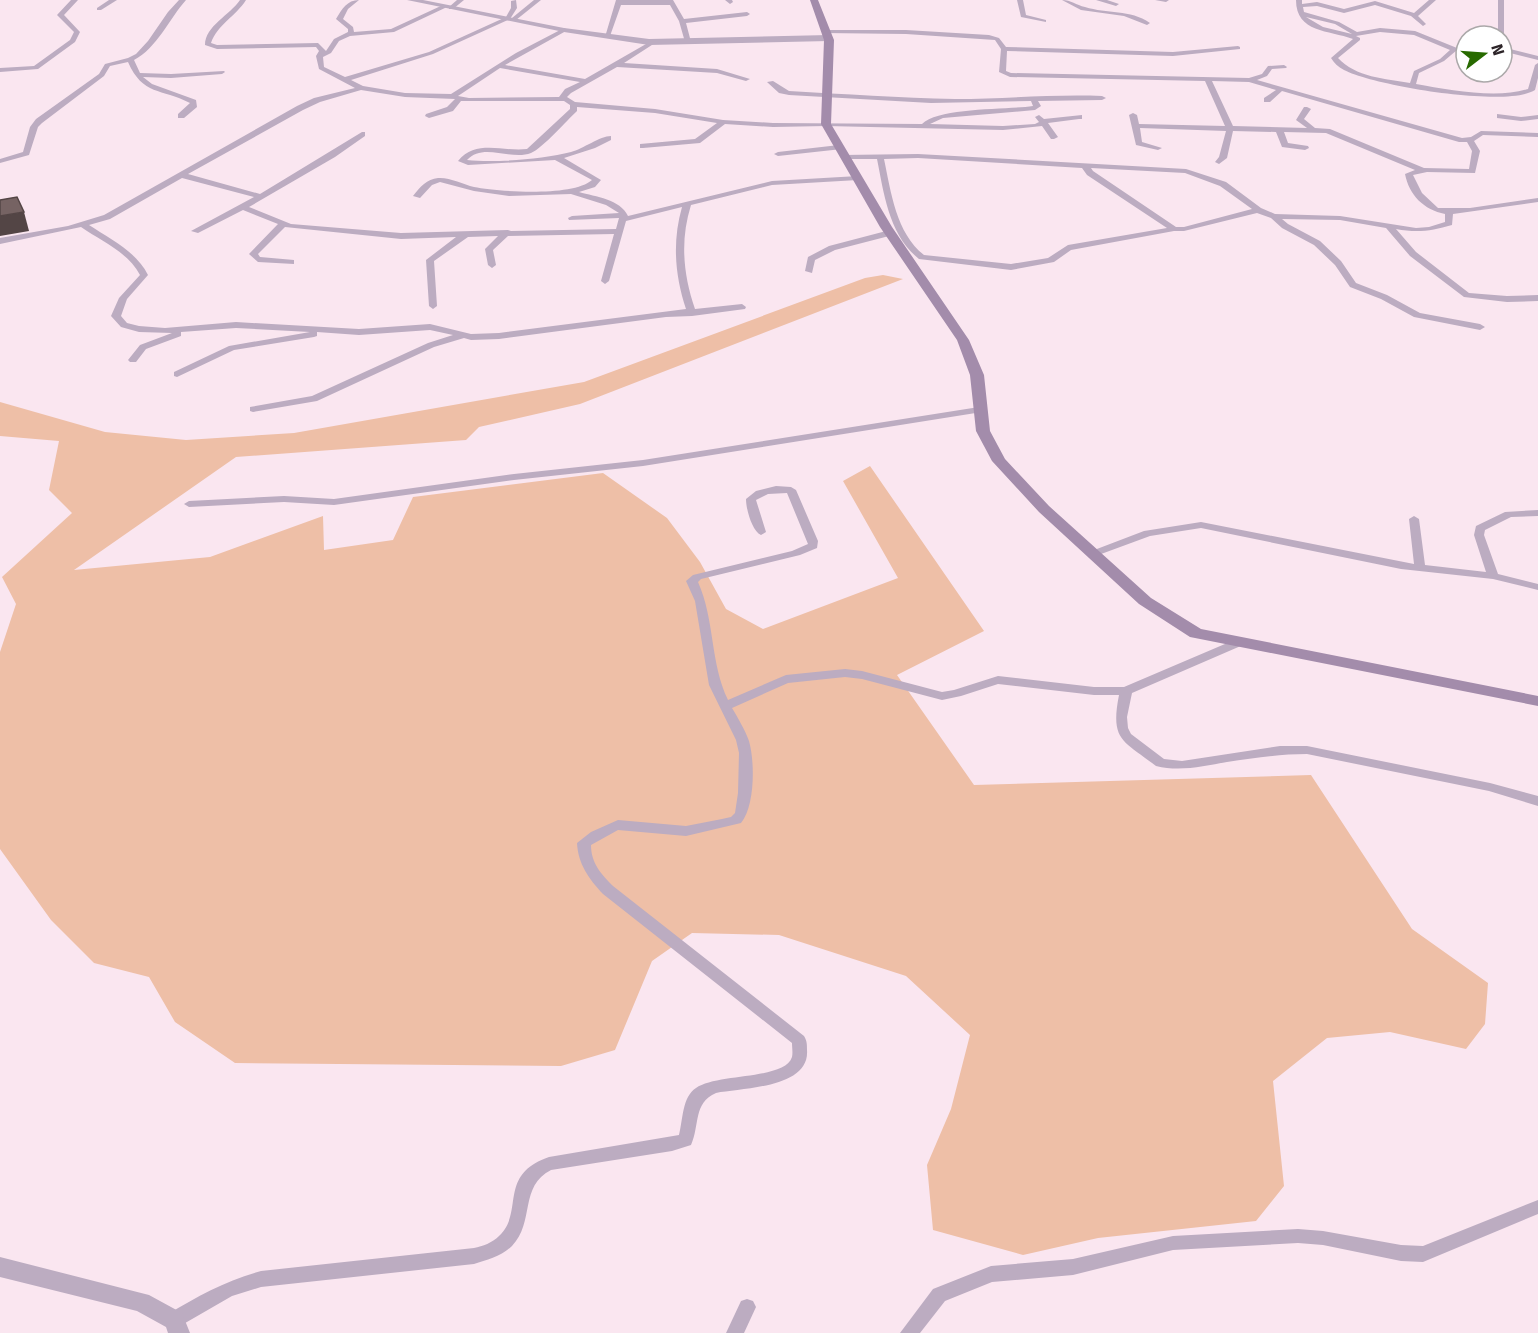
<svg xmlns="http://www.w3.org/2000/svg" width="1538" height="1333" font-family="'Fira Sans',sans-serif">
<style>
.green{fill:#eebfa7}
.lines{fill:none;stroke-linecap:round;stroke-linejoin:round}
.minor{fill:#bcacc1;fill-rule:evenodd}
.tertiary{fill:#bcacc1;fill-rule:evenodd}
.secondary{fill:#a38cab;fill-rule:evenodd}
.shaded-wall{fill:#534545}
.building{fill:#766363;stroke:#534545;stroke-width:1.5}
</style>
<rect width="100%" height="100%" fill="#fae6f0"/>
<polygon class="green" points="883,275 903,279 580,404 479,427 466,440 236,457 74,570 210,557 323,516 324,550 393,540 413,497 603,473 667,518 700,562 726,609 763,629 898,578 843,481 870,466 984,631 897,675 974,785 1311,775 1412,929 1488,983 1485,1024 1466,1049 1390,1032 1327,1038 1273,1081 1284,1186 1256,1221 1098,1238 1023,1255 933,1230 927,1165 951,1109 970,1035 906,976 779,935 692,933 652,961 615,1050 561,1066 235,1063 175,1022 149,977 94,963 51,920 0,849 0,652 16,604 2,577 72,513 49,490 59,441 0,436 0,402 105,432 186,440 294,433 584,382 865,278"/>
<g class="lines">
<g class="minor">
<polygon points="71,0 78,0 64,15 80,32 75,42 38,69 0,72 0,68 34,66 70,40 74,32 57,15"/>
<polygon points="109,0 117,0 101,10 97,10 97,8"/>
<path d="M179 0H186C169 19 157 48 134 60L140 73 171 74 224 71 225 72 222 74 171 78 143 77 152 84 196 100 197 107 184 118H178V114L190 103C161 88 143 96 128 62L110 66 104 76 42 123 38 127 29 155 0 163V159L23 152 30 127 36 119 99 74 105 64 128 58 136 54 148 41 168 12Z"/>
<path d="M240 0H246C236 16 217 25 211 43L217 45 318 43 326 51 334 39 348 32V29L336 19C342 9 347 0 359 0L348 9 343 19 353 27 354 32 391 29 443 5H447V7L394 32 350 36 339 41 331 53 323 57 324 67 345 77 429 52 506 17 511 8V1L516 0 517 8 510 19 433 54 351 80 363 86 405 93 451 94 516 53 564 28 566 29V31L505 65 585 79 653 40 656 42 655 43 624 63 717 69 750 79 746 81 717 73 617 67 571 93 567 97 575 102 655 109 723 120 773 123 922 124C939 107 1007 110 1033 106L1031 101 931 103 789 95 779 93 767 82 773 81 789 91C845 94 900 98 955 99 1004 99 1053 94 1102 96L1106 98 1102 100 1038 101 1041 106 1035 110 943 118 930 124 1003 126 1035 124 1039 122 1035 117 1039 115 1044 119 1082 115V119H1079L1048 123 1058 137 1054 139H1051L1042 126 1003 130 826 126 773 127 725 124 700 143 643 148H640V144L695 139 717 123 655 113 577 107V111C567 120 543 148 531 153 511 161 483 142 467 160 496 163 543 159 571 152 583 149 600 136 611 136V140L595 148 564 158 601 180 595 187 579 192C596 197 620 199 628 216L772 181 858 176 862 178 858 180 772 185 691 205C680 240 683 274 695 309L742 304 746 307 745 309 692 316 666 317 499 339 471 340 464 338 434 347 317 401 253 412 250 411V407L312 396 428 343 453 335 430 330 359 335 317 332V336L314 337 234 350 177 377 174 376V372L229 346 310 332 236 328 181 332V336L146 349 136 362H130L128 360 140 345 172 333 139 332 121 327 111 316 119 298 140 275C128 252 101 241 81 227L0 244V238L68 226 104 215 297 106 314 98 355 88 319 69 316 56 319 51 316 47 217 49 205 45C205 26 230 15 240 0ZM500 68 580 82 565 89 559 97 469 98 458 96ZM361 90 405 97 455 99 447 107 426 114 425 116 429 118 453 111 461 101H564L570 105V109L527 149C503 152 476 139 458 161L468 165 555 160 592 180C573 197 499 192 474 187 463 184 449 177 438 178 427 179 420 187 413 196L420 198 432 185 440 182 474 191 509 196 571 194 606 205 619 213 572 216 568 218 569 220 619 218 616 229 511 231 508 230 401 233 291 224 249 207 335 157 365 136V132H362L260 194 188 174 303 110 320 102ZM182 178 254 197 191 231 198 233 243 210 278 224 249 254 258 262 294 264V260L260 257 258 254 285 227 401 239 456 237 426 260 429 306 433 309 437 306 434 261 468 237 498 236 485 249 488 265 492 268 496 265 493 250 508 236 614 234 601 281 605 284 609 281 626 221 682 207C672 242 675 276 686 309L499 333 471 334 430 324 359 329 236 322 165 328 139 326 127 323 121 316 127 299 148 275C136 251 110 239 89 225L110 219Z"/>
<polygon points="457,0 464,0 453,9 449,9 449,7"/>
<polygon points="534,0 541,0 516,20 512,20 512,18"/>
<polygon points="616,0 673,0 684,19 747,12 750,14 747,16 686,23 691,42 688,44 685,42 679,21 670,5 621,5 610,36 605,37"/>
<polygon points="725,0 732,0 733,2 730,4"/>
<polygon points="1017,0 1023,0 1026,15 1046,20 1046,22 1021,17"/>
<path d="M1062 0C1071 0 1076 5 1085 7 1107 14 1130 9 1150 23L1147 25 1124 16 1081 10Z"/>
<polygon points="1096,0 1107,0 1119,4 1116,6"/>
<polygon points="1155,0 1169,0 1166,2"/>
<path d="M1296 0H1302V4L1317 2 1344 9 1375 1 1414 13 1429 0H1436L1418 16 1426 24 1423 26 1411 16 1375 5 1344 13 1317 6 1303 7 1304 12 1339 22 1357 32 1380 28 1415 31 1457 48V50L1444 61 1419 73 1416 84C1449 90 1497 99 1528 89L1535 65 1538 63V78L1535 90C1507 108 1375 86 1344 70 1338 67 1334 63 1331 58L1353 39C1329 30 1296 33 1296 0ZM1306 17 1335 24 1352 34 1323 27ZM1380 32 1414 35 1450 50 1440 59 1414 71 1410 83C1386 79 1355 77 1338 58L1360 40V38L1356 36Z"/>
<polygon points="1498,0 1504,0 1504,33 1496,36 1482,36 1498,32"/>
<path d="M826 30H906L989 35 999 38 1006 47 1173 52 1238 46 1240 47V49L1173 56 1007 51 1006 71 1011 73 1249 78 1262 74 1268 66 1284 65 1287 67 1286 68 1272 69 1267 76 1257 80 1462 138 1471 137 1481 131 1538 133V137L1483 135 1474 141 1480 151 1475 173 1427 172 1413 175 1422 193 1438 208H1470L1538 198V202L1453 214 1452 225C1432 231 1417 233 1396 229L1416 252 1469 293 1507 296 1538 295V301L1507 302 1464 297 1410 256 1386 228 1340 220 1282 219 1288 224 1320 241 1341 261 1356 283 1387 295 1420 313 1480 324 1485 327 1480 330 1414 317 1381 299 1350 287 1335 265 1314 245 1282 228 1271 218 1257 213 1184 231H1174L1071 250 1054 262 1011 270 919 259C889 235 884 194 877 159H845L841 157 842 155 918 154 1186 169 1226 182 1261 208 1275 214 1340 216 1416 228 1429 227 1445 222V214C1424 210 1409 195 1405 174L1415 170 1326 133 1284 132 1288 143 1308 146 1309 148 1305 150 1282 147 1276 132 1233 131 1227 158 1219 164 1215 162 1219 157 1226 131 1140 128 1142 142 1162 148 1158 150 1136 145 1129 115 1133 113 1137 115 1139 124 1225 126 1205 81 1010 77 999 72 1001 49 995 40 906 34 824 33V31ZM1212 81 1249 82 1276 90 1264 98V102H1270L1282 91 1459 142H1467L1472 151 1469 169 1424 168 1330 129 1315 128 1304 119 1311 109 1307 107H1304L1296 120 1307 128 1233 126ZM918 158 1082 168 1087 175 1167 228 1068 245 1048 258 1011 264 924 255C896 233 891 192 884 159ZM1091 168 1185 173 1220 186 1252 209 1184 227H1176L1093 171Z"/>
<polygon points="1502,47 1538,56 1538,60 1502,51"/>
<polygon points="1497,114 1521,117 1538,115 1538,119 1521,121 1497,118"/>
<polygon points="839,145 843,147 842,149 778,156 774,154 778,152"/>
<polygon points="890,230 894,233 893,235 835,250 815,260 812,273 805,271 808,257 829,246"/>
<polygon points="979,407 982,408 982,412 643,466 514,480 334,505 284,502 189,507 184,504 189,501 284,496 334,499 514,474 643,460"/>
<path d="M776 486 791 487 796 490 818 541 817 548 800 555 701 579 698 582C715 620 710 663 728 700L786 675 845 669 862 671 942 692 954 690 998 676 1094 687H1124L1239 638 1243 639 1245 642 1243 645 1132 693 1127 717 1128 728 1131 734 1164 759 1182 761 1280 746H1307L1490 783 1538 796V806L1489 791 1307 754C1280 754 1254 758 1227 762 1204 766 1180 772 1156 766 1123 740 1110 741 1119 695H1094L998 684 961 696 942 700 862 679 845 677 788 683 732 708C738 718 745 730 749 741 755 762 755 806 741 823L686 836 618 830 591 845C591 863 601 874 613 886L804 1036C807 1041 807 1044 807 1050 810 1088 742 1088 716 1093 693 1103 700 1125 691 1145L672 1151 551 1170C519 1186 535 1222 512 1246 502 1256 487 1260 474 1264L261 1287 232 1296 180 1326 174 1328 168 1326 165 1320 168 1314C198 1296 227 1280 261 1271L474 1248C483 1246 492 1243 499 1236 525 1212 497 1175 549 1157L679 1135C683 1120 682 1097 696 1088 717 1073 785 1080 792 1057 793 1053 792 1047 792 1043L603 894C589 879 578 864 577 843L591 832 618 820 686 826 722 819 731 817 735 813 738 793 739 753 736 740 709 685 695 601 686 581 693 575 792 551 808 544 787 493 768 494 756 500 766 532 761 535C752 531 746 509 746 499L756 491Z"/>
<polygon points="1538,510 1538,516 1511,517 1485,530 1484,535 1498,574 1538,584 1538,590 1493,579 1401,569 1201,528 1150,536 1093,557 1087,554 1089,552 1144,531 1201,522 1414,564 1409,519 1414,516 1419,519 1425,565 1486,572 1474,535 1476,526 1505,512"/>
<polygon points="1538,1200 1538,1214 1423,1262 1401,1261 1323,1245 1298,1243 1173,1250 1073,1275 992,1282 945,1301 920,1333 900,1333 933,1289 991,1266 1073,1259 1173,1236 1298,1229 1323,1231 1401,1245 1423,1246"/>
<polygon points="747,1299 753,1301 756,1307 744,1333 726,1333 741,1301"/>
</g>
<g class="tertiary">
<polygon points="407,0 423,0 564,28 649,39 829,35 833,38 829,41 649,45 564,32"/>
<polygon points="0,1257 149,1295 182,1313 190,1333 168,1333 166,1327 137,1311 0,1277"/>
</g>
<polygon class="secondary" points="810,0 818,0 834,40 831,124 892,227 969,340 984,375 990,431 1005,459 1049,506 1151,598 1201,629 1538,696 1538,706 1190,637 1139,604 1039,512 992,461 976,431 970,375 957,340 880,227 821,124 824,40"/>
</g>
<polygon class="shaded-wall" points="24,212 29,231 0,236 0,216"/>
<polygon class="building" points="17,197 24,212 0,216 0,200"/>
<g transform="translate(1484 54) rotate(73)"><circle r="28" fill="#ffffff" stroke="#aba8a9" stroke-width="1.5"/>
<path d="M0-4.5L10 22L0 15L-10 22Z" fill="#286a00"/>
<text y="-9" font-size="16" font-weight="bold" text-anchor="middle" fill="#2d2529">N</text>
</g>
</svg>
